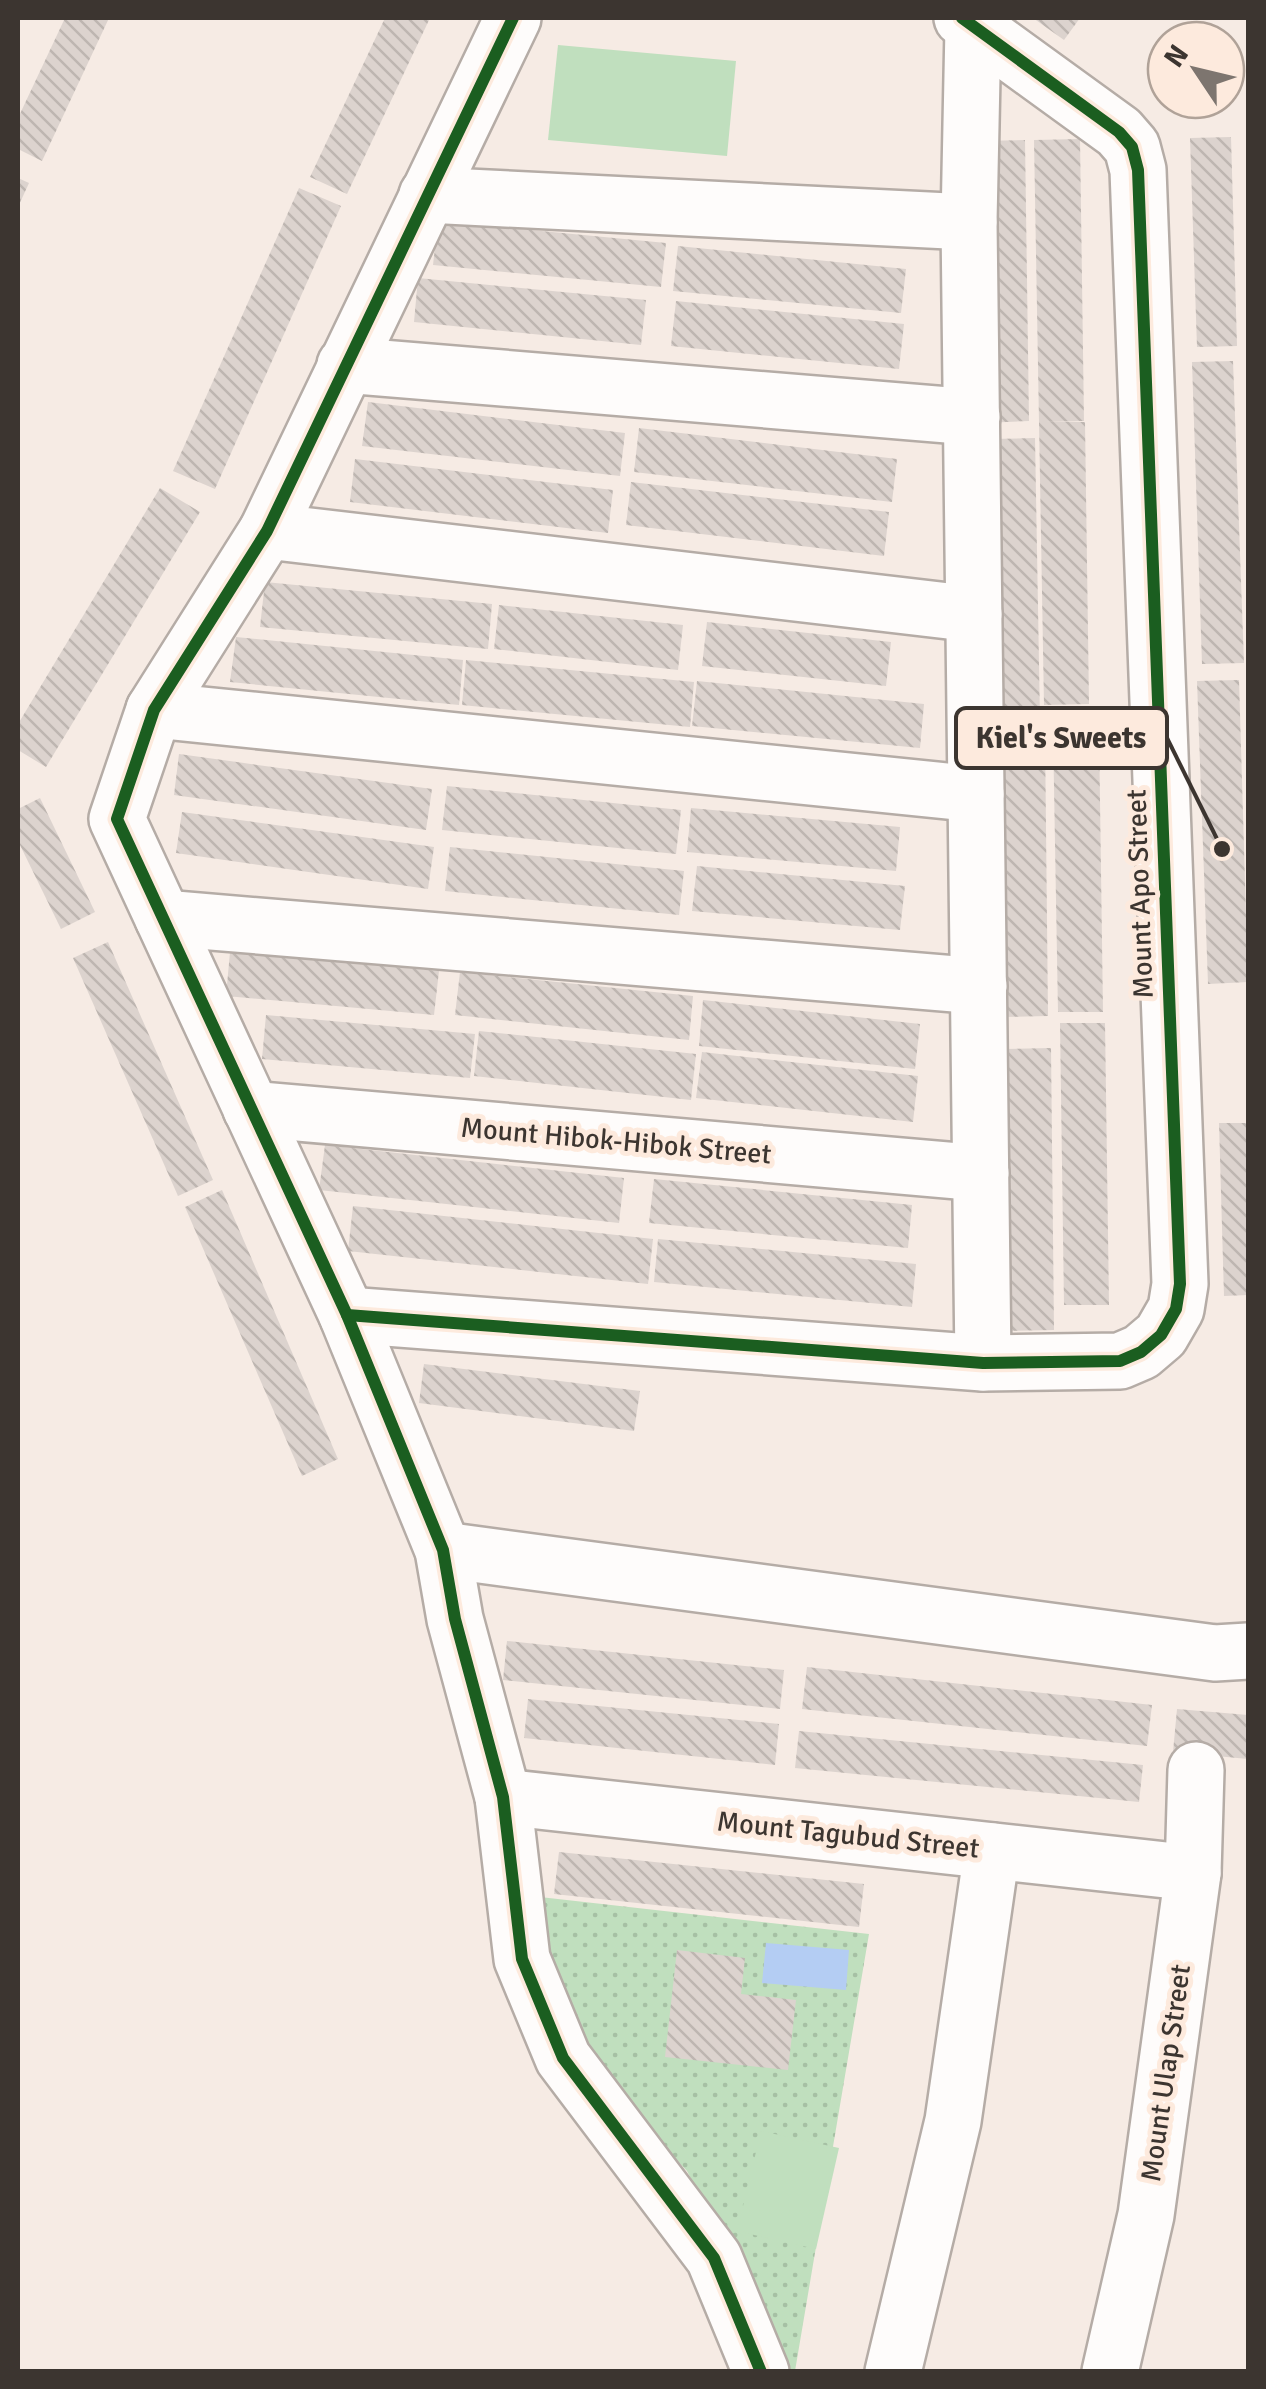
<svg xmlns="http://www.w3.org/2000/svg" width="1266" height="2389" font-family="Signika,sans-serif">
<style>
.park{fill:url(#park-dots)}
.garden{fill:#c0dfbe}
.water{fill:#b4cdf3}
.building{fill:url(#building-back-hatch)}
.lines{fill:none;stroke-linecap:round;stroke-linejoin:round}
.minor-casing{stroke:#b5aca6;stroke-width:60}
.minor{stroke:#fefcfb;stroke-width:55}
.cycleway-casing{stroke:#fdeadd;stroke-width:19}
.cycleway{stroke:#1b5e20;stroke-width:12}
.labels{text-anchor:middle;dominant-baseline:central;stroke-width:10;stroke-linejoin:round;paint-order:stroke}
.street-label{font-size:28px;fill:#3c3530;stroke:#fdeadd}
.leader{fill:none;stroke:#3c3530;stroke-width:4}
.callout-dot{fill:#3c3530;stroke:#fdeadd;stroke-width:4}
.callout{fill:#fdeadd;stroke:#3c3530;stroke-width:4}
.callout-label{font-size:30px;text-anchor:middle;font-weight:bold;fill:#3c3530}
</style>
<defs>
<pattern id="park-dots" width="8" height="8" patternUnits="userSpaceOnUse" patternTransform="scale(2.5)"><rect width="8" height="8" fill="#c0dfbe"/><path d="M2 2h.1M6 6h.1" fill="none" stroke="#a6c0a4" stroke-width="1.8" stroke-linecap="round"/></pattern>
<pattern id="building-back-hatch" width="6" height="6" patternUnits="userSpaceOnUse" patternTransform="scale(2.5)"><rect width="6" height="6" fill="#dcd3ce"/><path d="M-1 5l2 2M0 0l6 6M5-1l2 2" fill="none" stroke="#beb6b1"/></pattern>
</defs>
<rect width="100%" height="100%" fill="#f6ebe4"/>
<polygon class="park" points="540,1897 869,1934 795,2371 789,2371 687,2171 608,2087 555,1997"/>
<g class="garden">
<polygon points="558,45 736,61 727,156 548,140"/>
<polygon points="761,2131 839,2148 816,2249 737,2231"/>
</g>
<polygon class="water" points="766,1943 849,1950 846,1990 762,1983"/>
<g class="building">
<polygon points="65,18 109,18 42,161 18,149 18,118"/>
<polygon points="385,18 430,18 347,194 310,177"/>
<polygon points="1033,18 1080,18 1064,40"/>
<polygon points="1231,137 1237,346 1197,347 1190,138"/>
<polygon points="1080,139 1084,421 1046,422 1085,422 1089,704 1044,705 1034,140"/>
<polygon points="1025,140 1029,421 984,423 979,141"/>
<polygon points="18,178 29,183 18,207"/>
<polygon points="299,188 341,206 215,489 173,471"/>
<polygon points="438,221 666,243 661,287 433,265"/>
<polygon points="678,246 906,269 901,313 673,291"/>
<polygon points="418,278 646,300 641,345 414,322"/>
<polygon points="676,301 904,324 899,369 671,346"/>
<polygon points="1233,361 1244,663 1202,664 1192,362"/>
<polygon points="368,402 625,433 620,476 362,446"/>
<polygon points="639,428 897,459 892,502 634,472"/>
<polygon points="1035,438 1040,720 994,721 990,439"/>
<polygon points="355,459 613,490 608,533 350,502"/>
<polygon points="631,482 889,512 884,556 626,525"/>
<polygon points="160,488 200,512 46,767 18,750 18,724"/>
<polygon points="265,582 492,604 488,649 260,627"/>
<polygon points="499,605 683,625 678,670 494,649"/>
<polygon points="707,622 891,642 886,686 702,666"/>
<polygon points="236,637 463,660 459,705 230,682"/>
<polygon points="466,660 694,682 690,727 462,705"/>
<polygon points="1239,680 1248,982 1208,984 1197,681"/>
<polygon points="697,681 924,704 920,748 692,726"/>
<polygon points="1053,730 1099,730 1103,1012 1058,1012"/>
<polygon points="1045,734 1048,1016 1003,1017 999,735"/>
<polygon points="179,754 432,789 426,830 174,795"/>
<polygon points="447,786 681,810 676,854 442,830"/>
<polygon points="40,798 95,912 61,929 18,841 18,809"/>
<polygon points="691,808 900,827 896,871 687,852"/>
<polygon points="182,812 434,847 428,889 176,853"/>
<polygon points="450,847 684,871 679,915 445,891"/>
<polygon points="697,866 905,886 900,930 692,911"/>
<polygon points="108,942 213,1180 178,1196 73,958"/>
<polygon points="230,952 439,971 434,1015 226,996"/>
<polygon points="460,972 693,996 689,1040 455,1015"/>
<polygon points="703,1000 920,1024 915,1069 699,1046"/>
<polygon points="266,1015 475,1034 470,1078 262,1059"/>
<polygon points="1060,1023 1105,1023 1109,1305 1064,1305"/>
<polygon points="479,1031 696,1054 691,1100 474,1076"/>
<polygon points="1051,1048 1054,1330 1009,1331 1005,1049"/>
<polygon points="702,1052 918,1076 913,1122 696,1098"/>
<polygon points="1219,1123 1248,1123 1248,1295 1224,1296"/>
<polygon points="325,1145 624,1178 619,1223 319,1190"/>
<polygon points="654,1179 912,1205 908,1248 649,1223"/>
<polygon points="222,1190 338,1459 302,1476 185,1207"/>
<polygon points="353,1206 653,1239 648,1284 348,1251"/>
<polygon points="658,1239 916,1264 912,1307 654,1282"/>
<polygon points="424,1364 640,1391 634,1431 419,1403"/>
<polygon points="507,1641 784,1670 780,1709 503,1680"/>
<polygon points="807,1667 1152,1705 1147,1746 802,1709"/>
<polygon points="528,1699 779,1724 775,1765 524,1738"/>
<polygon points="1177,1709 1248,1715 1248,1759 1173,1752"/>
<polygon points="799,1731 1143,1765 1139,1802 795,1768"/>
<polygon points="559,1852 864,1884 859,1927 554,1894"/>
<polygon points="677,1950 745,1958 741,1994 796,2000 788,2070 665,2057"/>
</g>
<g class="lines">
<defs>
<g id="minor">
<polyline points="513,18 267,531 154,710 117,819 347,1315 443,1550 455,1619 503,1797 522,1959 563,2058 714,2258 761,2372"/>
<polyline points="973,27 969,222 983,1363"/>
<polyline points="427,195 969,222"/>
<polyline points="345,365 972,417"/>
<polyline points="267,531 974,614"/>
<polyline points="154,710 976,794"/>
<polyline points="163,918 979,986"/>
<polyline points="251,1109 981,1173"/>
<polyline points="347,1315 983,1363 1120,1361 1141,1352 1161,1335 1176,1309 1180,1284 1138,170 1132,147 1119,132 962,18"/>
<polyline points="443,1550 1215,1653 1248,1651"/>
<polyline points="503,1797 1193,1873"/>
<polyline points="893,2372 953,2121 992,1851"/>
<polyline points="1110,2372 1146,2215 1193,1873 1196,1770"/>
</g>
</defs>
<use href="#minor" class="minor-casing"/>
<use href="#minor" class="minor"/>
<defs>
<g id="cycleway">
<polyline points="513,18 267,531 154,710 117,819 347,1315 443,1550 455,1619 503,1797 522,1959 563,2058 714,2258 761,2372"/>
<polyline points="347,1315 983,1363 1120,1361 1141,1352 1161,1335 1176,1309 1180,1284 1138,170 1132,147 1119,132 962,18"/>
</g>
</defs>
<use href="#cycleway" class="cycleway-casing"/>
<use href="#cycleway" class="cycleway"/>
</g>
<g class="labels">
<g class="street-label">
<text transform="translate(1140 894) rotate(-92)">Mount Apo Street</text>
<text transform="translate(616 1141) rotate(5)">Mount Hibok-Hibok Street</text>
<text transform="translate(848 1835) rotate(6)">Mount Tagubud Street</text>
<text transform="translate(1166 2073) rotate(-82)">Mount Ulap Street</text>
</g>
</g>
<path class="leader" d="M1222 849L1167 738"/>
<circle class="callout-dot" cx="1222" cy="849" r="10"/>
<rect class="callout" x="956" y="708" width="211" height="60" rx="10"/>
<g class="callout-label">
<text x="1061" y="748">Kiel's Sweets</text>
</g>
<rect width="1266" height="2389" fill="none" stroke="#3c3530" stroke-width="40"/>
<g transform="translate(1196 70) rotate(305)"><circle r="48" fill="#fdeadd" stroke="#b0a298" stroke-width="2.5"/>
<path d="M0-8L18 38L0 25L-18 38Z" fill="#7d756f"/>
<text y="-15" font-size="28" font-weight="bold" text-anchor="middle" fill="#3c3530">N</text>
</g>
</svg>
